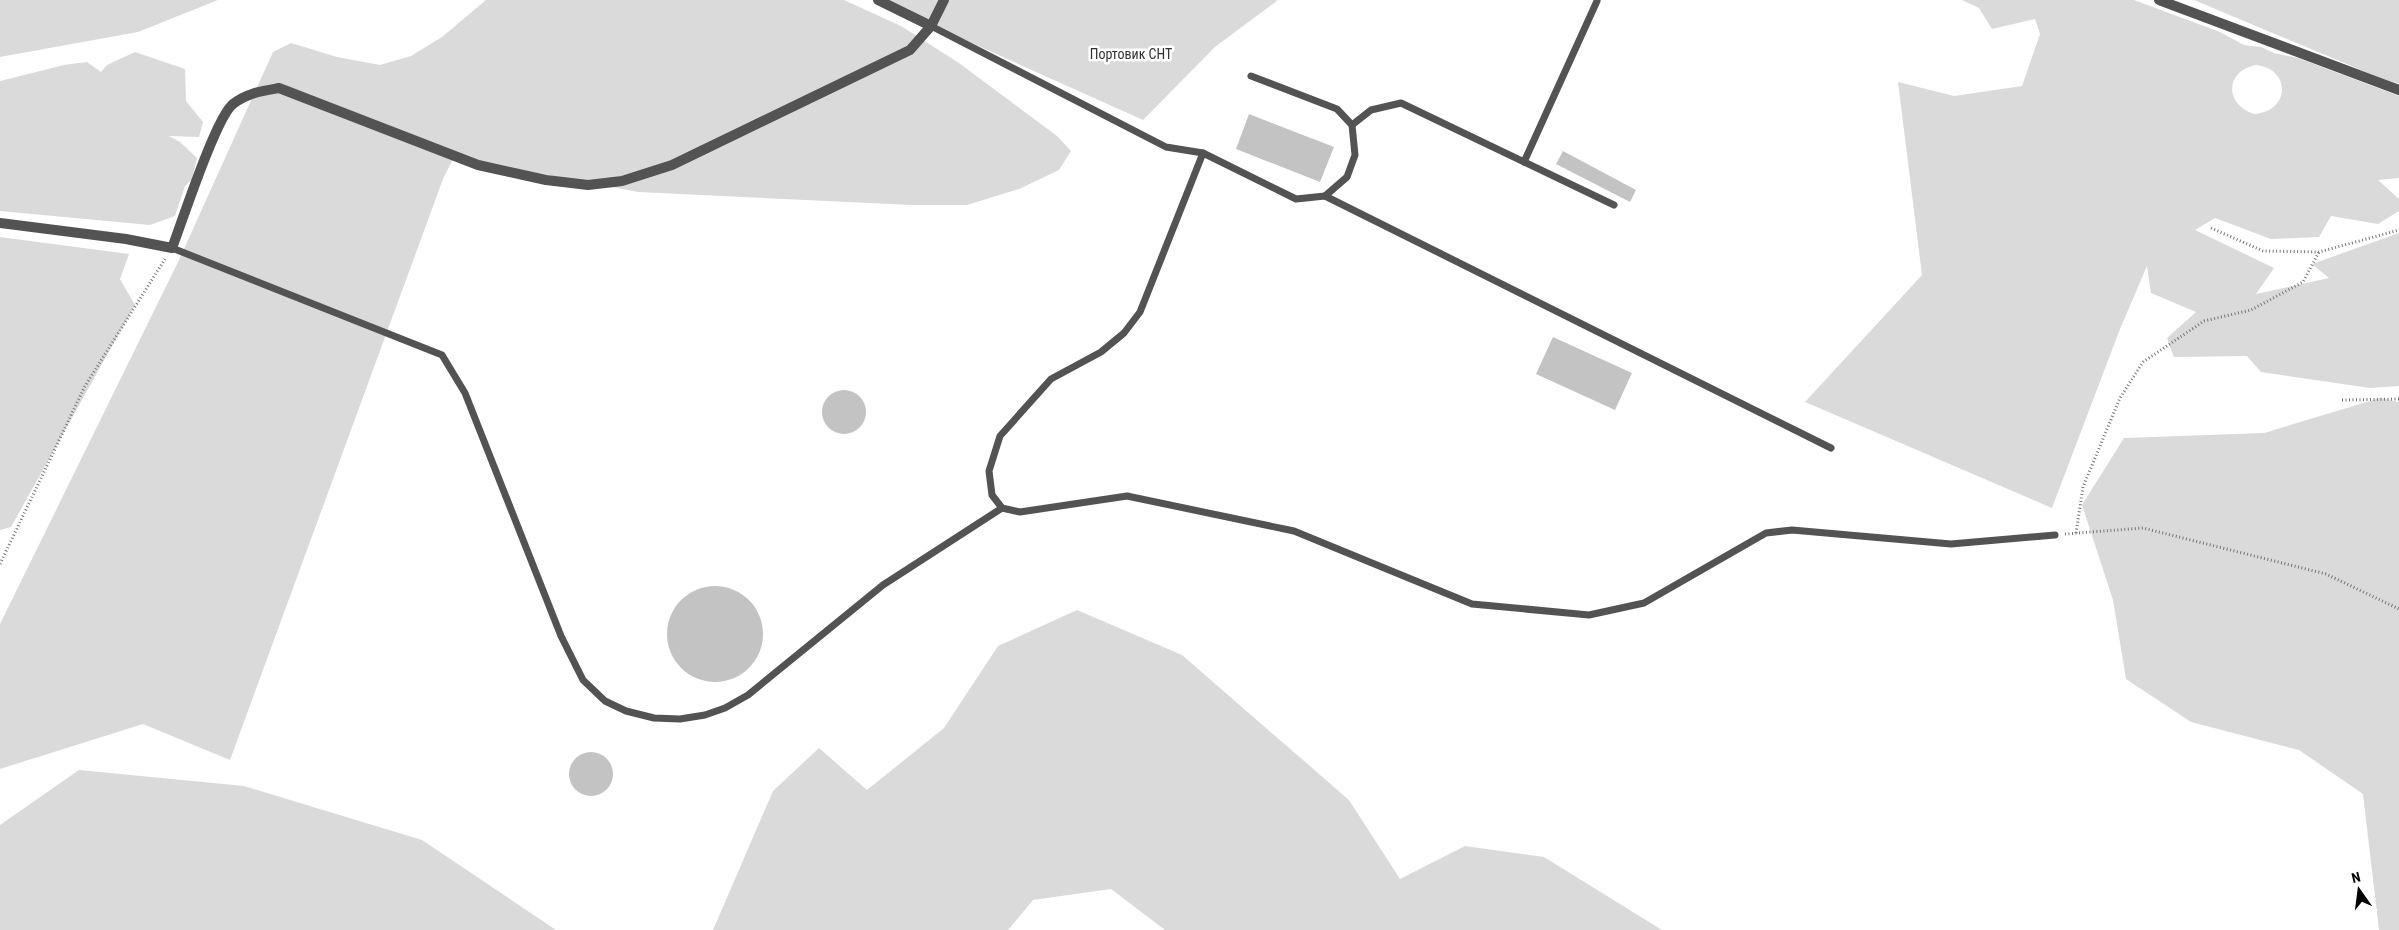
<svg xmlns="http://www.w3.org/2000/svg" width="2399" height="930" font-family="'Roboto Condensed',sans-serif">
<style>
.green{fill:#dadada;fill-rule:evenodd}
.building{fill:#c3c3c3}
.lines{fill:none;stroke-linecap:round;stroke-linejoin:round}
.path{stroke:#757575;stroke-width:3;stroke-dasharray:1 2.5;stroke-linecap:butt}
.service{stroke:#535353;stroke-width:7}
.minor{stroke:#535353;stroke-width:10}
.labels{text-anchor:middle;dominant-baseline:central;stroke-width:5;stroke-linejoin:round;paint-order:stroke}
.park-label{font-size:14px;fill:#313131;stroke:#fff}
</style>
<rect width="100%" height="100%" fill="#fff"/>
<g class="green">
<polygon points="0,0 218,0 138,32 0,57"/>
<polygon points="486,0 844,0 901,26 959,63 1057,136 1071,151 1059,170 1019,189 967,205 912,205 638,192 454,157 443,179 230,760 143,724 0,769 0,624 179,260 273,52 291,43 337,57 380,65 411,56 442,37"/>
<polygon points="876,0 1278,0 1215,47 1143,120"/>
<path d="M1962 0H2134L2220 32 2244 45 2261 47 2274 53 2298 58 2399 96V178L2378 180 2399 199V211L2378 224 2331 216 2319 237 2271 239 2215 218 2195 230 2274 268 2256 294 2329 278 2312 264 2399 233V386L2370 388 2261 372 2247 356 2174 357 2167 338 2196 312 2151 293 2147 266 2120 329 2052 508 1805 402 1922 275 1898 82 1954 96 2022 86 2040 34 2035 19 1992 29 1979 8ZM2256 65C2292 69 2290 112 2254 114 2224 104 2225 71 2256 65Z"/>
<polygon points="2194,0 2399,0 2399,86"/>
<polygon points="135,52 185,69 186,101 203,122 199,137 169,136 180,142 197,158 192,179 185,186 175,216 150,225 0,211 0,81 64,65 87,62 101,72 107,65"/>
<polygon points="0,237 129,254 120,279 135,305 11,527 0,530"/>
<polygon points="2380,398 2399,402 2399,930 2379,930 2363,794 2299,750 2191,722 2126,679 2113,600 2082,505 2124,438 2264,433"/>
<polygon points="1077,610 1182,655 1349,800 1400,879 1465,846 1544,857 1662,930 1165,930 1111,889 1033,900 1008,930 713,930 773,791 819,748 867,790 944,728 998,646"/>
<polygon points="79,770 244,786 422,840 556,930 0,930 0,825"/>
</g>
<g class="building">
<polygon points="1249,114 1334,147 1320,182 1236,149"/>
<polygon points="1563,151 1636,190 1630,202 1556,164"/>
<polygon points="1553,337 1632,373 1615,410 1536,374"/>
<circle cx="844" cy="412" r="22"/>
<circle cx="715" cy="634" r="48"/>
<circle cx="591" cy="774" r="22"/>
</g>
<g class="lines">
<g class="path">
<polyline points="2211,228 2263,251 2319,252 2399,230"/>
<polyline points="2342,400 2399,399"/>
<polyline points="2076,533 2083,487 2120,398 2143,362 2204,321 2251,310 2303,282 2319,252"/>
<polyline points="2065,534 2143,528 2326,574 2399,609"/>
<polyline points="0,564 85,386 165,259"/>
</g>
<g class="service">
<polyline points="931,26 1166,147 1203,153 1296,199 1325,196 1347,177 1355,155 1352,125 1337,109 1251,76"/>
<polyline points="1352,125 1371,110 1401,103 1614,205"/>
<polyline points="1203,153 1140,312 1124,333 1101,352 1051,379 1000,436 989,471 992,495 1002,508 1020,512 1127,496 1294,531 1472,604 1589,615 1644,603 1766,533 1792,530 1951,544 2055,535"/>
<polyline points="1524,162 1597,1"/>
<polyline points="1325,196 1831,448"/>
<polyline points="172,248 442,355 465,393 561,636 583,680 605,701 626,711 654,718 680,719 705,715 725,708 748,695 883,585 1002,508"/>
</g>
<g class="minor">
<polyline points="878,0 931,26"/>
<polyline points="2159,0 2399,90"/>
<path d="M0 223 126 239 172 248C182 222 216 117 233 104 247 93 262 91 279 88L478 165 546 180 588 185 622 181 672 165 910 50 931 26 944 0"/>
</g>
</g>
<g class="labels">
<g class="park-label">
<text x="1131" y="54">Портовик СНТ</text>
</g>
</g>
<g transform="translate(2359 890) rotate(346)" stroke="#ffffff" stroke-width="4" paint-order="stroke">
<path d="M0-4L9 19L0 12L-9 19Z" fill="#000000"/>
<text y="-8" font-size="14" font-weight="bold" text-anchor="middle" fill="#000000">N</text>
</g>
</svg>
